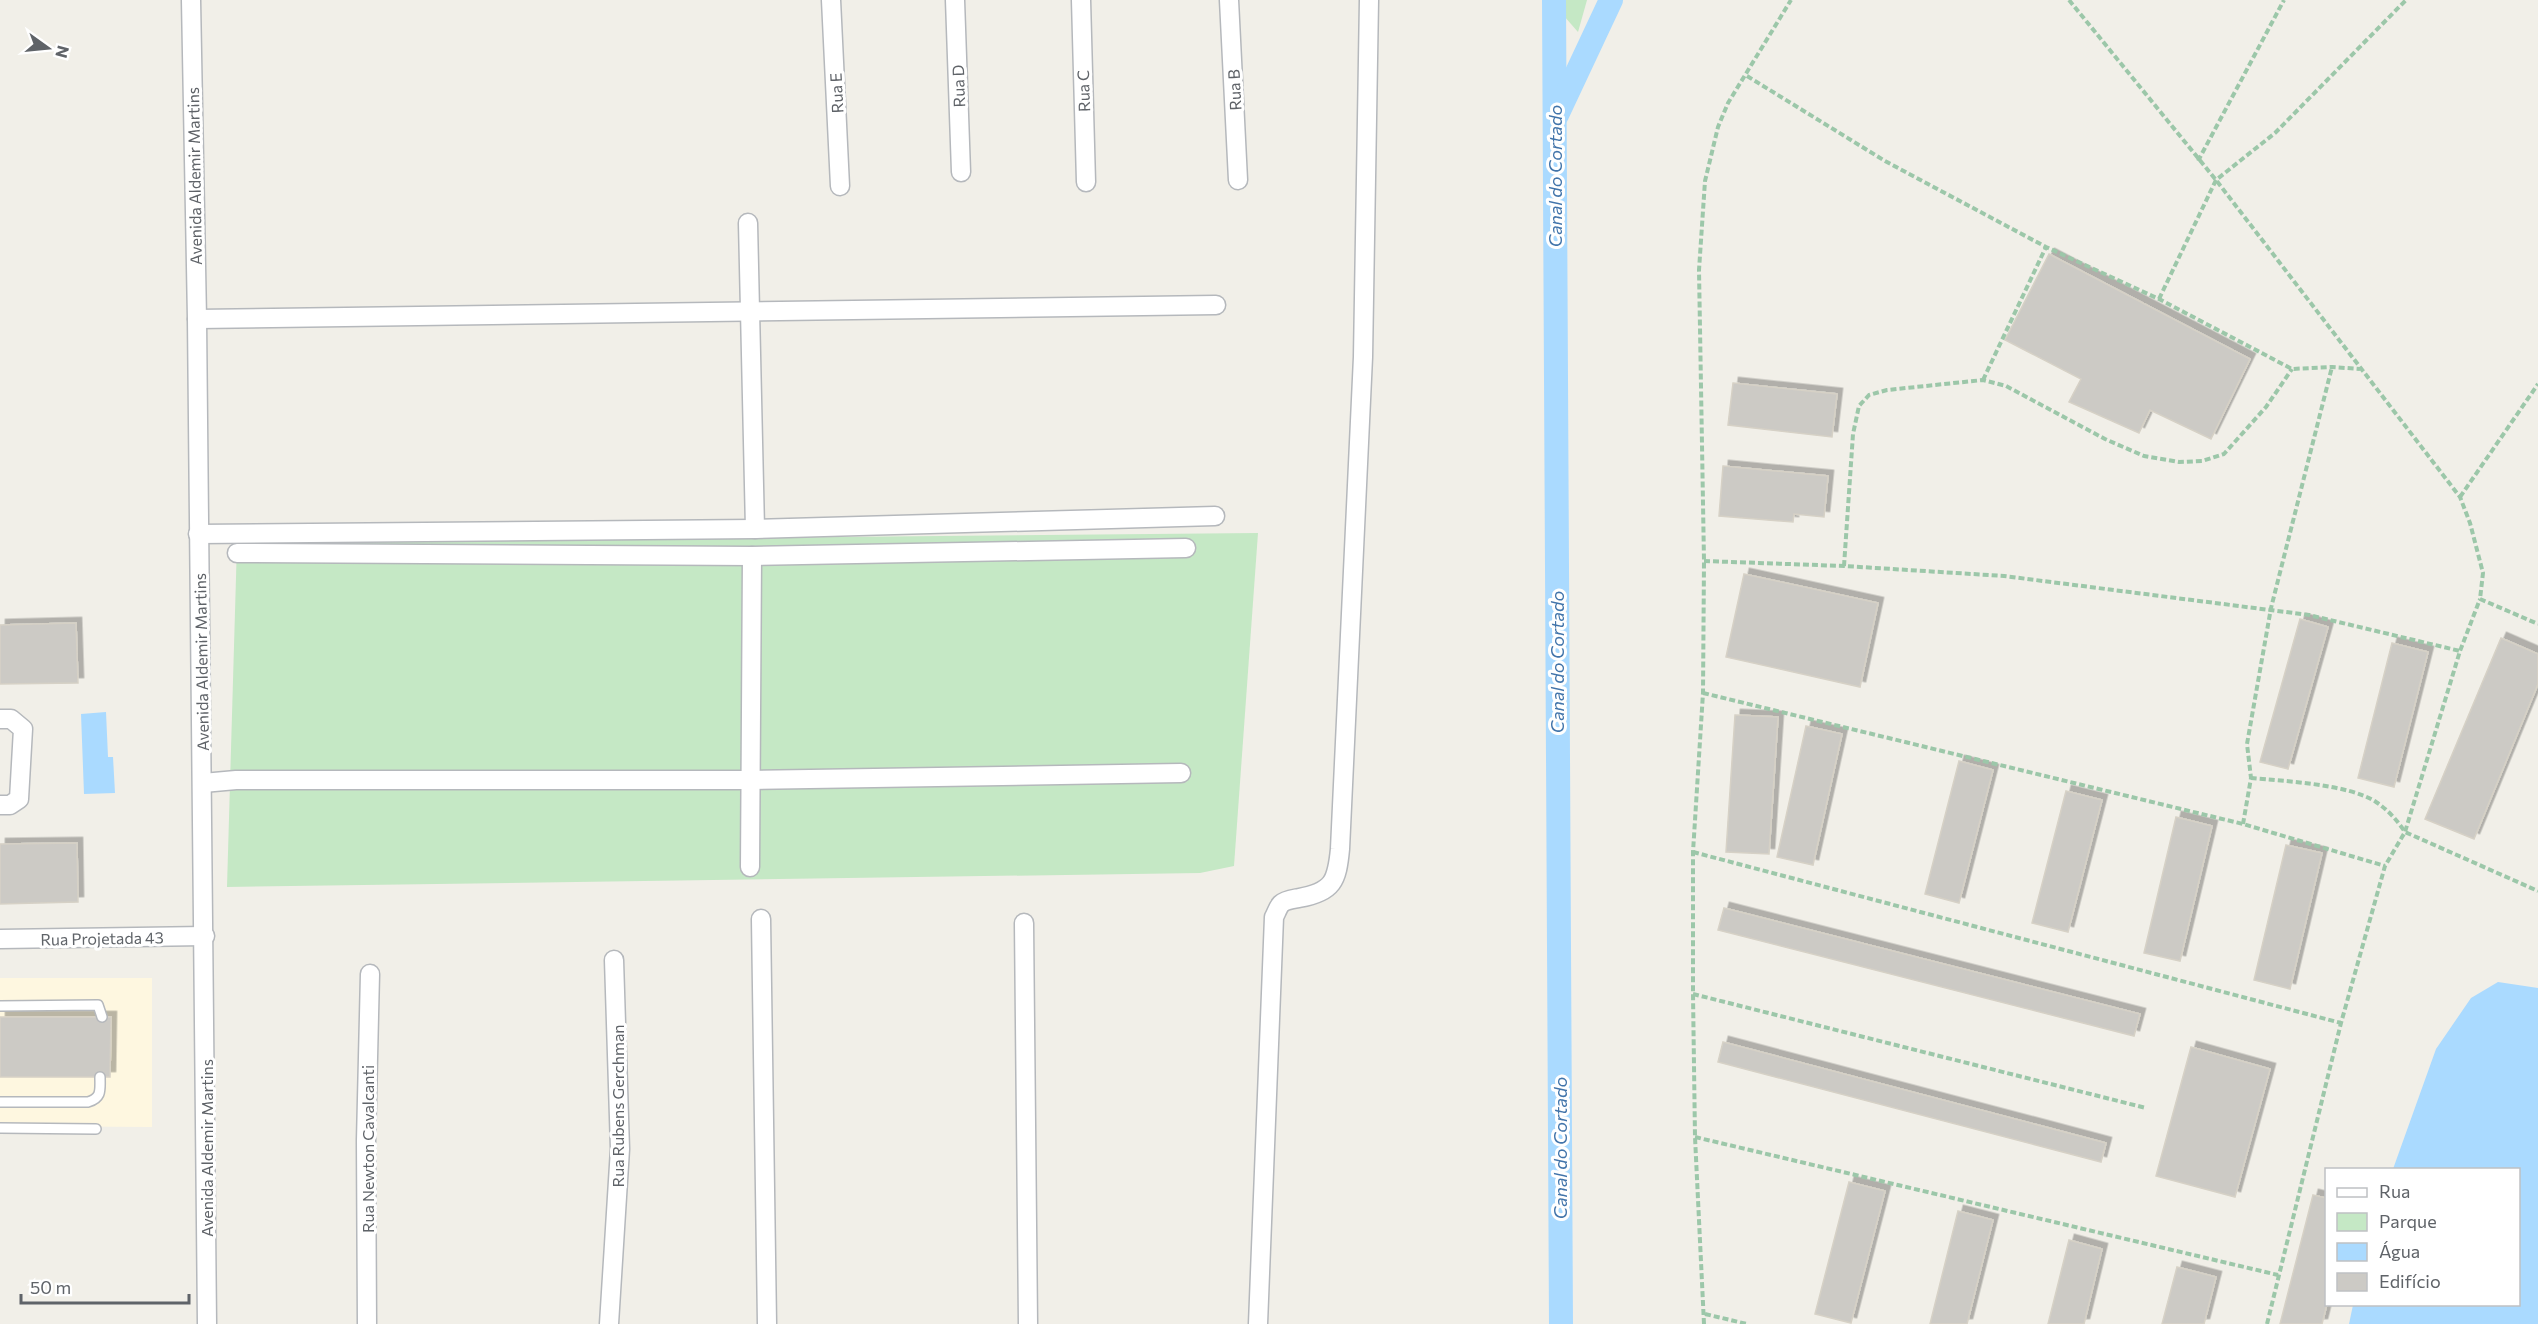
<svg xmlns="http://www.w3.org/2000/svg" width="2538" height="1324" font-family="Commissioner,sans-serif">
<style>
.commercial{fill:#fef7e0}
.green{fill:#c5e8c5}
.water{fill:#aadaff}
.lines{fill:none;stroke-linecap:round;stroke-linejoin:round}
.canal{stroke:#aadaff;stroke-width:24}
.building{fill:#cccac5;stroke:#d6d1c6;stroke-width:1.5;filter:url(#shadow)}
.service-casing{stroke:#b5b8bc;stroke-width:12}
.minor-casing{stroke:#b5b8bc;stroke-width:21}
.path{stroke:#9cc7a9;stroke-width:4;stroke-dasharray:6 3;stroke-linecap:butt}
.service{stroke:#fff;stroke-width:9}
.minor{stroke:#fff;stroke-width:18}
.labels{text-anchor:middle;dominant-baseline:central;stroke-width:6;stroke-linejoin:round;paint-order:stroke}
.street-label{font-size:16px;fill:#5f6368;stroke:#fff}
.water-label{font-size:18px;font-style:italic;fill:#4174aa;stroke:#fff}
</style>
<defs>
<filter id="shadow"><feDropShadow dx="5.5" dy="-5.5" stdDeviation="0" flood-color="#0004"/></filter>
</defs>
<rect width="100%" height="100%" fill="#f1efe8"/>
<polygon class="commercial" points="0,978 152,978 152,1127 0,1126"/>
<g class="green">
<polygon points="1550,0 1587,0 1578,32"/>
<polygon points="1258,533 1234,866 1200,873 227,887 237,543"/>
</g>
<g class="water">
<polygon points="106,712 108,757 113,757 115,793 84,794 81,714"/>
<polygon points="2498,982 2538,988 2538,1324 2349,1324 2353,1305 2518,1304 2518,1170 2393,1169 2436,1049 2471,998"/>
</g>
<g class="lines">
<g class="canal">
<polyline points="1554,0 1561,1324"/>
<polyline points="1557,115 1611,0"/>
</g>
</g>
<g class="building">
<polygon points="2049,254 2250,359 2211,439 2150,410 2139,433 2069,402 2081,379 2005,340"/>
<polygon points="1733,383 1837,394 1832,437 1728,425"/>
<polygon points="1723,466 1828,476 1824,517 1794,514 1793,522 1719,516"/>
<polygon points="1744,574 1878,603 1860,687 1726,657"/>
<polygon points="2300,619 2328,627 2288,769 2260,762"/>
<polygon points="76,623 78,683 0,684 0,625"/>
<polygon points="2501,638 2538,654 2538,684 2474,839 2425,819"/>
<polygon points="2392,643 2428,652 2394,787 2358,778"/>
<polygon points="1735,715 1778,717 1769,854 1726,852"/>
<polygon points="1806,726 1842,734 1813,865 1777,857"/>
<polygon points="1959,761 1993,770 1959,903 1925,894"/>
<polygon points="2066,791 2102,800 2068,932 2032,923"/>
<polygon points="2176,817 2212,826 2180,961 2144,953"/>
<polygon points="77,843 78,902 0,904 0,844"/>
<polygon points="2286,845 2322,853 2290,989 2254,980"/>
<polygon points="1724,908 2140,1014 2134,1036 1718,930"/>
<polygon points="0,1017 111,1017 110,1077 0,1077"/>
<polygon points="1723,1042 2106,1143 2101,1162 1718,1062"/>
<polygon points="2191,1047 2270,1069 2235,1197 2156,1176"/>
<polygon points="1849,1182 1885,1191 1851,1323 1815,1314"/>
<polygon points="2313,1195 2326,1198 2327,1304 2322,1324 2280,1324"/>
<polygon points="1958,1211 1993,1220 1967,1324 1930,1324"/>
<polygon points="2069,1240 2102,1249 2084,1324 2048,1324"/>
<polygon points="2177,1267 2216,1277 2204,1324 2162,1324"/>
</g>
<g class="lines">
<defs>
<g id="service">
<polyline points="0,1006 98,1005 102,1017"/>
<path d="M0 1102H88C102 1098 100 1090 100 1077"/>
<polyline points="0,1128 96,1129"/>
</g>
<g id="minor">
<polyline points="191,0 197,319 207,1324"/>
<polyline points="831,0 840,186"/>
<polyline points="955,0 961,172"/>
<polyline points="1081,0 1086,182"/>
<polyline points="1229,0 1238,180"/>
<polyline points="748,223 755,529"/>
<polyline points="197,319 1216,305"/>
<polyline points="198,534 755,529 1215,516"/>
<polyline points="237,553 752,556 1186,548"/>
<polyline points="0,719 11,719 23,729 19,799 10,805 0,805"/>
<polyline points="203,783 236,780 749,780 1181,773"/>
<polyline points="750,867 752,556"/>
<polyline points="761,919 767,1324"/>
<polyline points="1024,923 1028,1324"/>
<polyline points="0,939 205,936"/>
<polyline points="367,1324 366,1141 370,974"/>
<polyline points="609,1324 620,1149 614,960"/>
<path d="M1258 1324 1274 917C1276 914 1278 907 1281 904 1285 900 1294 899 1299 898 1333 892 1337 881 1340 849L1363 357 1369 0"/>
</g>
</defs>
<use href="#service" class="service-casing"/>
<use href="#minor" class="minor-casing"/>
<g class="path">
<polyline points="2069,0 2216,180 2460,497 2470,523 2483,573 2480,599 2538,624"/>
<polyline points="1747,76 1885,161 2046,247 2159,299 2292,369 2332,367 2360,369"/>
<polyline points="2198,161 2284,0"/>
<polyline points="2159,299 2216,180 2275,133 2406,0"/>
<polyline points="1983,380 2046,247"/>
<polyline points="2460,497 2538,384"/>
<polyline points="1704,561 1844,566 2004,576 2309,615 2460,651"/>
<polyline points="1844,566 1853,434 1859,406 1869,395 1887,390 1983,380 2006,386 2105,439 2144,456 2179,462 2202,461 2224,454 2266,407 2292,369"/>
<polyline points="1703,693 2243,824 2385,866"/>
<path d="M2251 778C2283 781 2349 784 2376 802 2388 810 2397 820 2405 832L2538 891"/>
<polyline points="2243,824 2251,778 2247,744 2271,608 2332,367"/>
<polyline points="1693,852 2341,1023"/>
<polyline points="1693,994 2146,1108"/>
<polyline points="1695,1137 2278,1275"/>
<polyline points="1705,1314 1747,1324"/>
<polyline points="1704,1324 1695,1137 1693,994 1693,852 1703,693 1704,561 1699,270 1705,181 1718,127 1728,103 1791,0"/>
<polyline points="2267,1324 2341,1023 2385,866 2405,832 2460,651 2480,599"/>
</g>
<use href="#service" class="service"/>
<use href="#minor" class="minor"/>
</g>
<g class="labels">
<g class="street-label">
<text transform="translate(958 86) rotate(-92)">Rua D</text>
<text transform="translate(1234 90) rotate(-93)">Rua B</text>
<text transform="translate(1083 91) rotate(-92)">Rua C</text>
<text transform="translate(836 93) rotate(-93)">Rua E</text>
<text transform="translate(194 176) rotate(-91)">Avenida Aldemir Martins</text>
<text transform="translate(201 662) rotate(-91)">Avenida Aldemir Martins</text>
<text transform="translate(102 938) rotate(-1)">Rua Projetada 43</text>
<text transform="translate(617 1106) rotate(-90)">Rua Rubens Gerchman</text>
<text transform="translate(206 1148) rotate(-90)">Avenida Aldemir Martins</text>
<text transform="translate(367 1149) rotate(-90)">Rua Newton Cavalcanti</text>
</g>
<g class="water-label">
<text transform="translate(1555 176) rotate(-90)">Canal do Cortado</text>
<text transform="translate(1557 662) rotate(-90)">Canal do Cortado</text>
<text transform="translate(1560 1148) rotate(-90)">Canal do Cortado</text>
</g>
</g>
<rect x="2325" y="1168" width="195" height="138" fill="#ffffff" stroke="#bfc1c3" stroke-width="1.5"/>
<rect x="2337" y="1188" width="30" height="9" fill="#ffffff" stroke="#bfc1c3" stroke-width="1.5"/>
<text x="2379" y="1198" font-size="18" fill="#5f6368">Rua</text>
<rect x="2337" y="1213" width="30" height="18" fill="#c5e8c5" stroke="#bfc1c3" stroke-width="1.5"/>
<text x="2379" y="1228" font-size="18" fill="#5f6368">Parque</text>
<rect x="2337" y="1243" width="30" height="18" fill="#aadaff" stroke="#bfc1c3" stroke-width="1.5"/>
<text x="2379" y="1258" font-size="18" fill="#5f6368">Água</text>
<rect x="2337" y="1273" width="30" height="18" fill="#cccac5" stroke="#bfc1c3" stroke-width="1.5"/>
<text x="2379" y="1288" font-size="18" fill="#5f6368">Edifício</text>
<g transform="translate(48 48) rotate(105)" stroke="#ffffff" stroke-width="4.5" paint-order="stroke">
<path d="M0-4.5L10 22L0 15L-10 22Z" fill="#5f6368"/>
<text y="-9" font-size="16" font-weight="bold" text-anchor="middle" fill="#5f6368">N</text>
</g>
<path d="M21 1294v9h168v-9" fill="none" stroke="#5f6368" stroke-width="3"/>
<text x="30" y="1294" font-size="18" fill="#5f6368" stroke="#ffffff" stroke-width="4.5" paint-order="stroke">50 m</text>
</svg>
